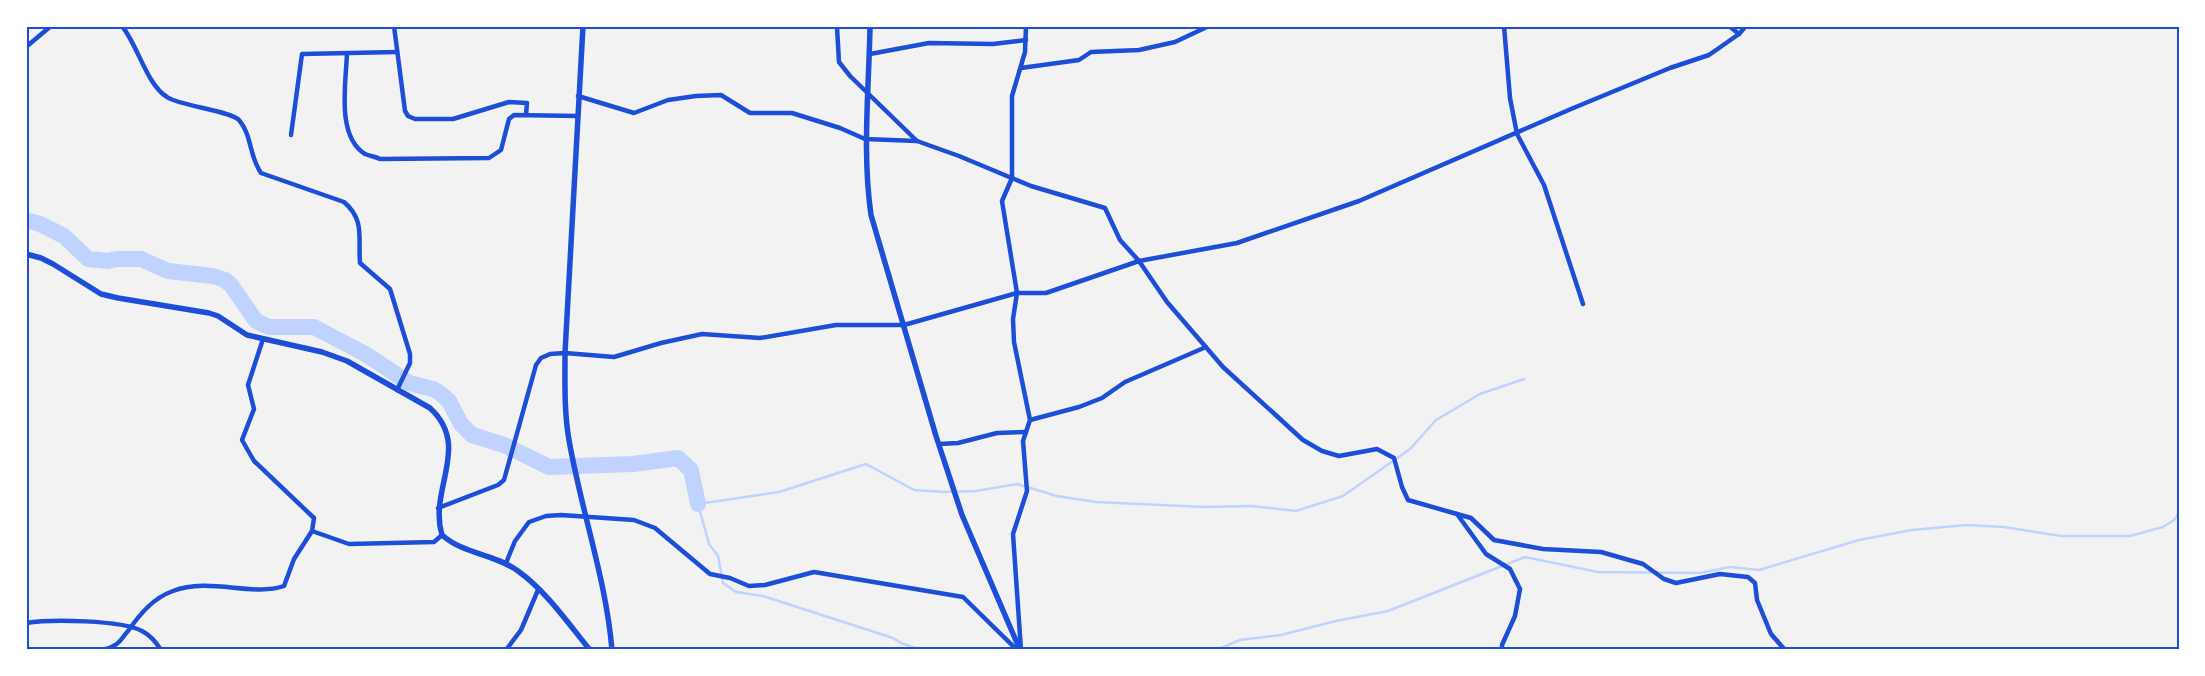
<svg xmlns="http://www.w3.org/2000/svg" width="2205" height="676" font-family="Cabin,sans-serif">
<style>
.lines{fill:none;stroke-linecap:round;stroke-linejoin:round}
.stream{stroke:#bfd3fe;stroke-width:2.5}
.river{stroke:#bfd3fe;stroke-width:16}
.minor{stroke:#1d4ed8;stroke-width:4.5}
.tertiary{stroke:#1d4ed8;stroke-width:5.5}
.neatline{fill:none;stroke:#1d4ed8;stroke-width:2}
</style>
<rect width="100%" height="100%" fill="#f2f2f2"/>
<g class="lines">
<g class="stream">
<polyline points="921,650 901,643 893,638 763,596 736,592 723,583 718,556 709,544 698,504 779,492 866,464 914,490 944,492 976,491 1017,484 1057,496 1096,502 1205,507 1251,506 1296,511 1343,496 1410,449 1436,420 1480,394 1524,379"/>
<polyline points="1216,650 1240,640 1281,635 1336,621 1388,611 1525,557 1598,572 1700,573 1730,567 1759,570 1859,540 1912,530 1966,525 2004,527 2061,536 2130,536 2163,527 2174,520 2179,513"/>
</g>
<polyline class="river" points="26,220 40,224 64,236 88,259 108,261 116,259 141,259 168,271 213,276 225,280 231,285 256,321 269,327 314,327 367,355 409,383 433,389 440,393 449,401 461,424 472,435 504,445 549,467 633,464 678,458 691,470 698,504"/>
<g class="minor">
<path d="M122 26C138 46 147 85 167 97 180 106 231 111 239 120 252 135 249 156 261 173L344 202C365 220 358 237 360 263L390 289 410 354V363L397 390"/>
<polyline points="394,26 405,111 408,116 415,119 453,119 509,102 527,103 526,115"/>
<polyline points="828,26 837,27 839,62 850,76 917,141 959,156 1031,186 1105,208 1120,240 1139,261 1167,302 1223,367 1303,440 1322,451 1339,456 1377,449 1394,458 1402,487 1408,500 1457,514 1486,554 1510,569 1520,589 1515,616 1502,645 1502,650"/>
<polyline points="1504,26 1510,98 1517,134 1544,185 1583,304"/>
<polyline points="1729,26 1739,34"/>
<polyline points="26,47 51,26"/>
<path d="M347 53C346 83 336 136 365 154 370 156 376 157 380 159L489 158 501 150 509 119 514 115 578 116"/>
<polyline points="870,54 929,43 993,44 1026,40"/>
<polyline points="1021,68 1079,60 1091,52 1139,50 1175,42 1209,26"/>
<polyline points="578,96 634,113 668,100 696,96 721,95 750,113 792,113 840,128 865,139 917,141"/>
<polyline points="291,135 302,54 397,52"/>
<polyline points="263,339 248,385 254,409 242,440 254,461 314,518 312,531 349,544 434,542 442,535"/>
<polyline points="1030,420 1079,407 1102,398 1125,382 1206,347"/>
<polyline points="939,444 958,443 997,433 1026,432"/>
<polyline points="438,508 498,485 504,480 536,365 541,358 550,354 565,353 614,357 661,343 702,334 760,338 836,325 904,325 1017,293 1046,293 1139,261 1237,243 1359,201 1571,109 1670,68 1709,55 1739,34 1746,26"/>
<polyline points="1457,514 1471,518 1494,540 1543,549 1601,552 1643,564 1664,579 1676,583 1720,574 1748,577 1755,583 1757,600 1771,634 1785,650"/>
<polyline points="506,563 515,541 529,522 546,516 561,515 634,520 655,528 710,574 730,578 749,586 765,585 814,572 963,597 1017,650"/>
<path d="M26 623C51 619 121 620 142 631 150 635 156 642 161 650"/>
<path d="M101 650C105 649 111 648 115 645 120 643 124 635 128 631 140 614 153 598 173 591 209 577 253 597 284 586L294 559 312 531"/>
<polyline points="506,650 521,630 538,590"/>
<polyline points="1021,650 1013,534 1027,491 1023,441 1030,420 1014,342 1013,319 1017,293 1002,201 1012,178 1012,96 1025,52 1026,26"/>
</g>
<g class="tertiary">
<path d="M583 26 565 353C565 382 564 412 569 440 581 510 606 579 612 650"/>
<path d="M870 26C869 89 862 152 871 215L936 436 962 515 1020 650"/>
<path d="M26 254 41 258 53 264 101 294 118 298 209 313 218 316 247 335 322 352 347 361 430 408C472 447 428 489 442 535 463 554 495 554 518 571 546 591 568 623 590 650"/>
</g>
</g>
<rect width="2205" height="676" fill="none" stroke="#ffffff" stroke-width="55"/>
<rect x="28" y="28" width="2150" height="620" class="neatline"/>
</svg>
